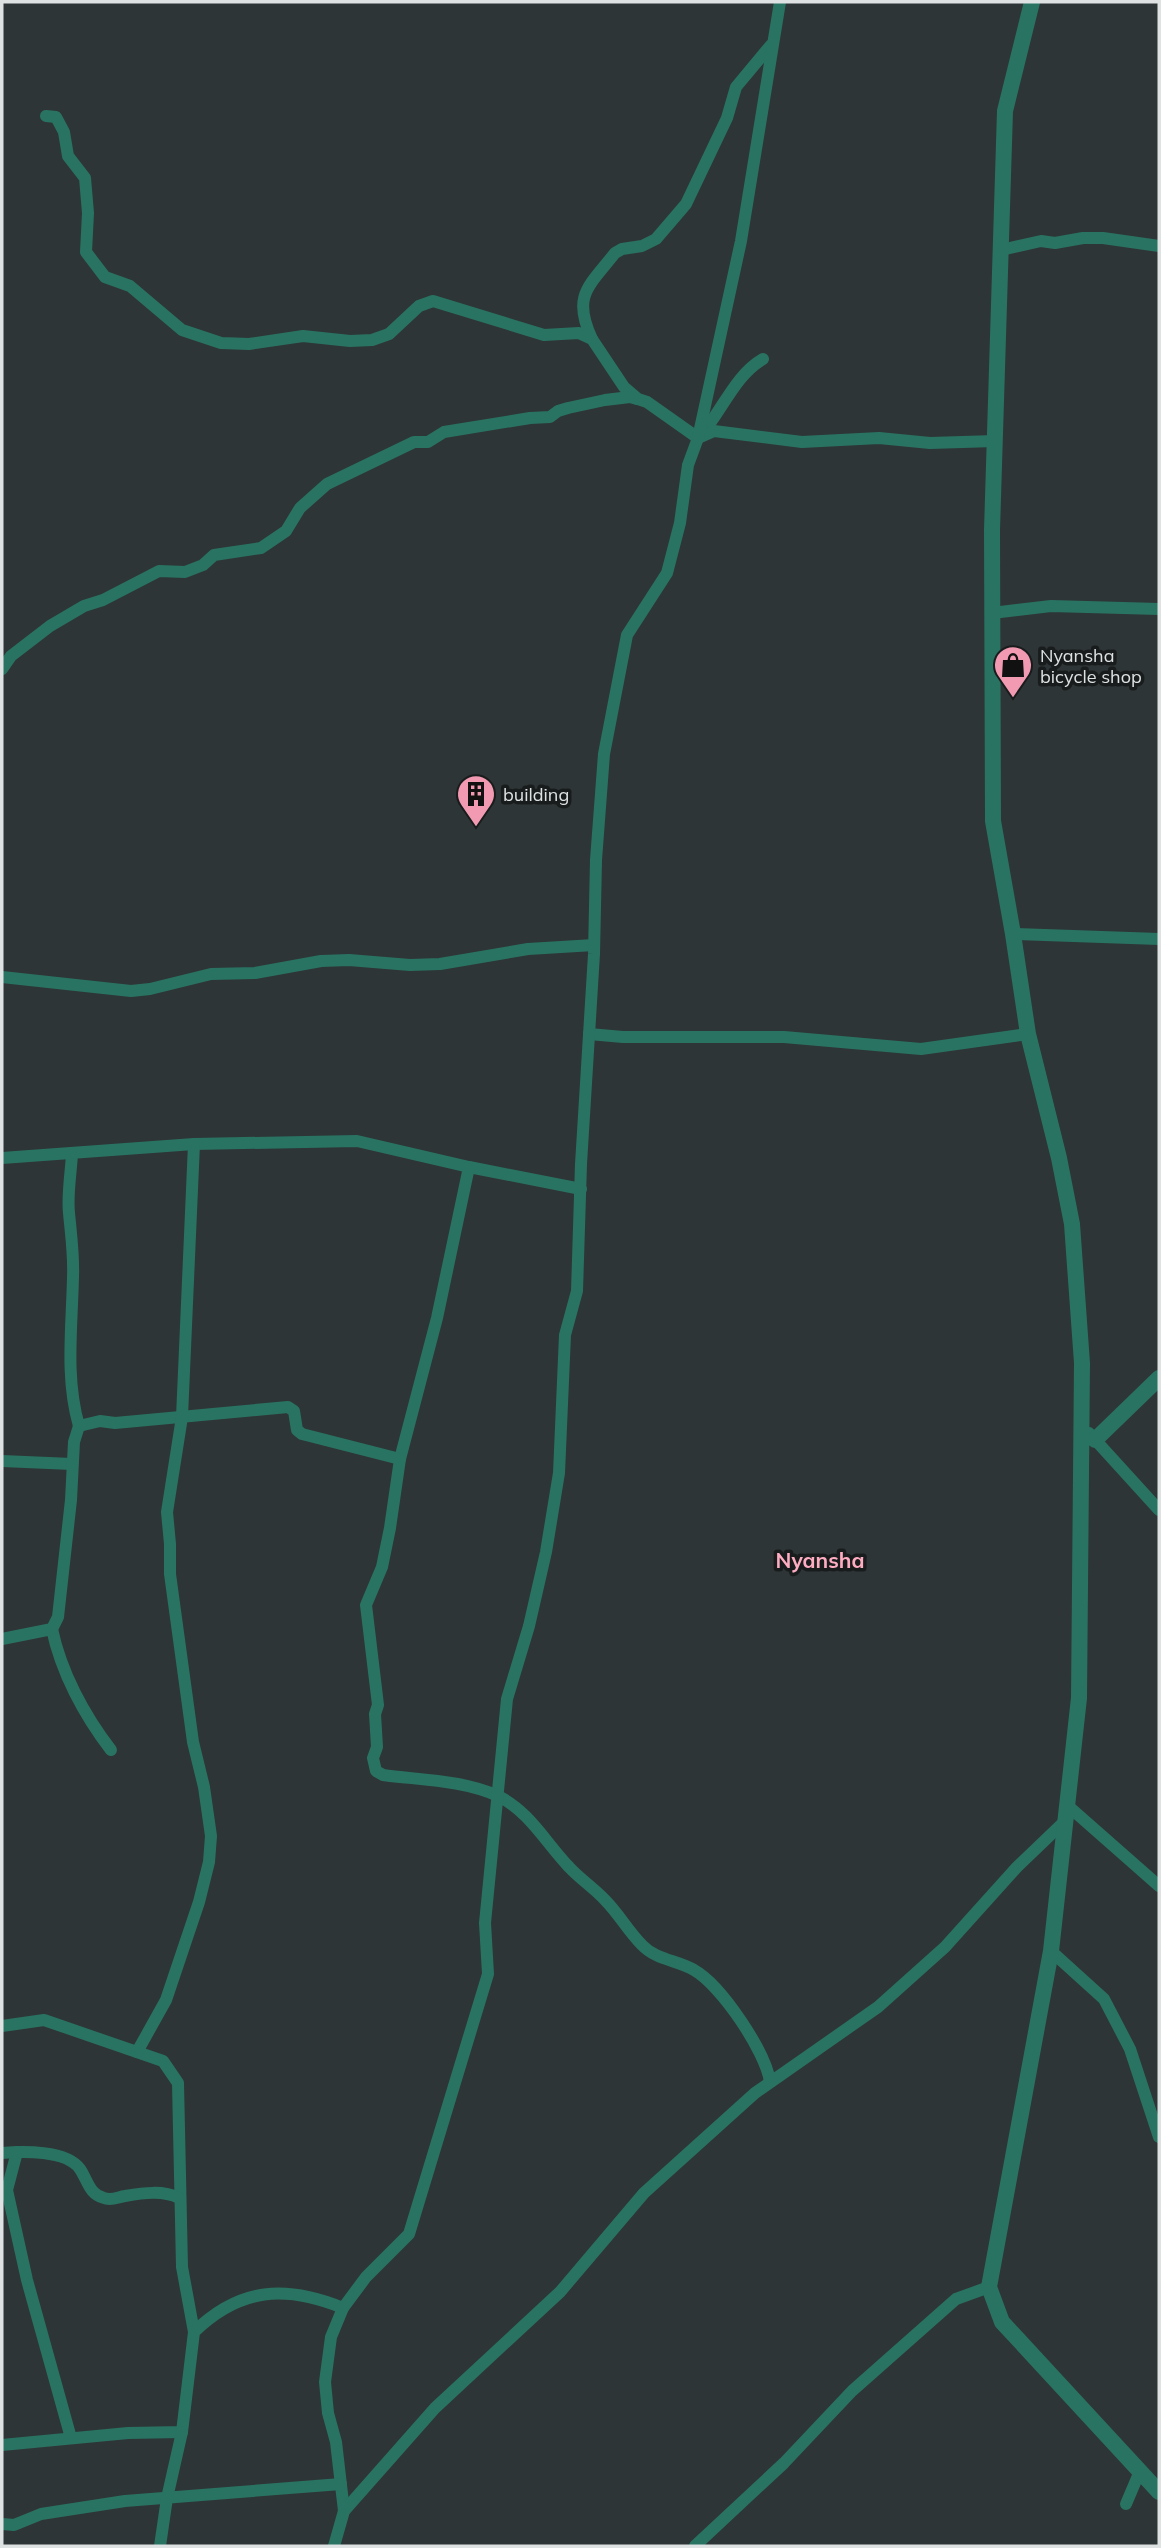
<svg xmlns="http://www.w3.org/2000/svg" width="1161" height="2548" font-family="Mulish,sans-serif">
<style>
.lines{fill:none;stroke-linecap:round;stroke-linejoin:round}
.minor{stroke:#297363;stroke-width:12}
.tertiary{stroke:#297363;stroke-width:16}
.labels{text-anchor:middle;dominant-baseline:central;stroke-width:7;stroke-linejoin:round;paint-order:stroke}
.poi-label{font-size:18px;fill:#dee2e3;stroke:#191c1c;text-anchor:start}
.quarter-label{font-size:21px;font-weight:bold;fill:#feacc1;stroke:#191c1c}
</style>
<rect width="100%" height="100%" fill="#2e3536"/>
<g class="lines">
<g class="minor">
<polyline points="46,116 56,117 64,132 68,156 85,178 88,213 86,252 105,277 130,286 182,330 221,343 249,344 303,336 350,341 372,340 389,334 419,306 433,301 544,335 579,333 592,339 624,387 638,399 647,402 698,438"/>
<polyline points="1001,250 1041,241 1055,243 1083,238 1103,238 1159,246"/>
<path d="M592 339C572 296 588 287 615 253L622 249 642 246 656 239 686 204 727 118 736 87 771 45"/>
<path d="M701 435C722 411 735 375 763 359"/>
<polyline points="698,438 714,431 802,442 879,438 930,443 995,441"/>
<polyline points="992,613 1051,606 1159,609"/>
<polyline points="2,669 11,656 50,626 84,606 103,600 159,571 185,572 203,565 214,555 261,548 286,531 300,508 327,484 414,442 428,442 444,432 530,418 550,417 558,411 568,408 605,400 630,397 637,399"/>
<polyline points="1013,934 1159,939"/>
<polyline points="2,977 131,991 150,989 211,974 255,973 321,961 349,960 410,965 440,964 528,949 594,945"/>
<polyline points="589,1034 623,1037 784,1037 921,1049 1028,1034"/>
<path d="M72 1154C71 1173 67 1194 69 1213 71 1235 74 1255 73 1277 72 1327 65 1378 79 1426"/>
<polyline points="2,1158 194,1144 357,1141 469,1167 581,1189"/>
<path d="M469 1167 437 1318 400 1459 390 1528 382 1567 366 1605 378 1705 375 1714 377 1747 373 1758 376 1771 383 1775C420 1780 463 1780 498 1796 529 1811 546 1843 569 1867 580 1879 594 1888 605 1900 619 1914 628 1931 642 1945 656 1960 677 1960 694 1970 721 1985 766 2052 770 2082"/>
<polyline points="1089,1433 1159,1510"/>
<polyline points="2,1461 72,1464"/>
<path d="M52 1629C61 1672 84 1715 111 1750"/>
<polyline points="2,1639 52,1629 58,1617 71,1500 74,1442 79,1426 100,1421 115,1423 288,1407 294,1411 297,1430 302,1434 400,1459"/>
<polyline points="1067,1805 1159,1886"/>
<polyline points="1051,1951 1104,1999 1130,2049 1159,2137"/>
<polyline points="2,2026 44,2020 163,2061 178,2083 182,2267 194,2332"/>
<polyline points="137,2052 166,2000 199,1902 209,1862 211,1836 204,1787 193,1742 170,1574 170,1544 167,1512 182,1417 194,1144"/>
<polyline points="17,2152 7,2190 27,2280 71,2438"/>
<path d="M2 2153C22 2151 67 2150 80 2169 88 2181 89 2194 104 2198 111 2201 118 2197 125 2196 143 2193 163 2190 179 2198"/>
<path d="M2 2445 128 2433 182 2432 194 2332C240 2287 286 2285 343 2308"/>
<polyline points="1126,2504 1140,2471"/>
<polyline points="344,2511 336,2442 328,2413 325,2382 331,2337 343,2308 366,2277 409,2234 488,1974 485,1923 507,1699 529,1626 546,1552 559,1473 565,1335 577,1291 581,1164 594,954 596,860 604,754 627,635 667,573 680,523 688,465 698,438 741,241 780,2"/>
<polyline points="2,2524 14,2525 41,2514 125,2501 341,2484"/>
<polyline points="160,2546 167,2498 182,2432"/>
<polyline points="334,2546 344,2511 435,2408 560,2292 644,2193 755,2093 878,2007 945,1947 1017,1867 1065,1821"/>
<polyline points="695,2546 784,2463 852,2391 956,2299 989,2287"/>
</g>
<g class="tertiary">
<polyline points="1032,2 1005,111 992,530 993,821 1013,934 1028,1034 1059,1158 1072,1224 1082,1363 1079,1698 1051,1951 989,2287 1002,2322 1159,2492"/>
<polyline points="1095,1440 1159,1378"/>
</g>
</g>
<defs>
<symbol id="shop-pin" viewBox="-11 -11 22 30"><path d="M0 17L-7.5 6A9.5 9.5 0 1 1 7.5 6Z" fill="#f19ab1" stroke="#191c1c"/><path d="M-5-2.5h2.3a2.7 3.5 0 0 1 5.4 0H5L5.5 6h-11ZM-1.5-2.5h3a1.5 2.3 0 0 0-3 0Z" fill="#111"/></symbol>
<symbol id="building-pin" viewBox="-11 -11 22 30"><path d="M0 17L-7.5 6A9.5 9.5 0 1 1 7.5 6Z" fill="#f19ab1" stroke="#191c1c"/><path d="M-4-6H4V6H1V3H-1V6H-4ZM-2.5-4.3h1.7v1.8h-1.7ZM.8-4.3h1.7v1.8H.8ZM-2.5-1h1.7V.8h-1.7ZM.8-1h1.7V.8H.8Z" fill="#111"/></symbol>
</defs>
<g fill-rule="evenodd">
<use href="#shop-pin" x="991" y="643" width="44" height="60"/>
<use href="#building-pin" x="454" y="772" width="44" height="60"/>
</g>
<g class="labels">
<g class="poi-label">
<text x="1040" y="655">Nyansha<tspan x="1040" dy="21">bicycle shop</tspan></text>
<text x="503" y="794">building</text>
</g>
<g class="quarter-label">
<text x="820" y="1560">Nyansha</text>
</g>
</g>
<rect width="1161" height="2548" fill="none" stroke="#dee2e3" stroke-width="7"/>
</svg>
